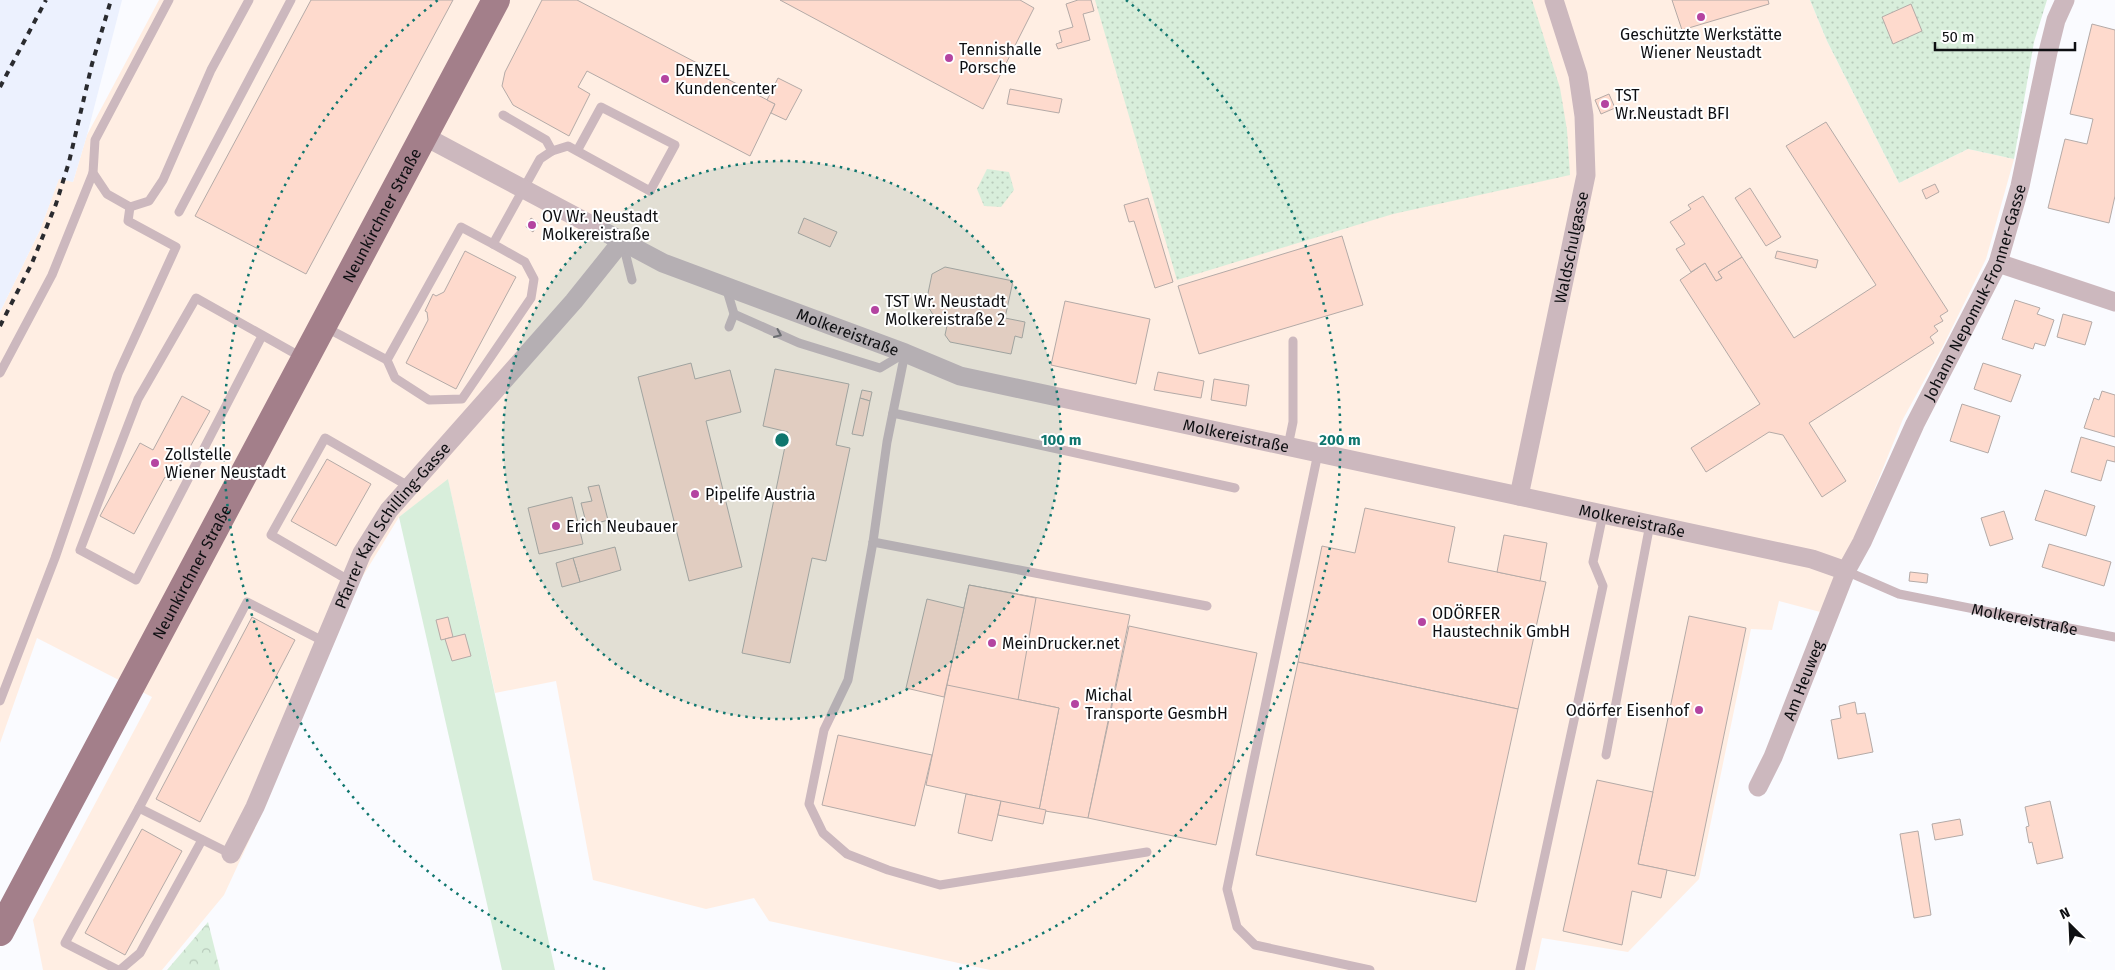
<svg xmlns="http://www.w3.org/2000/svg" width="2115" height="970" font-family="'Fira Sans',sans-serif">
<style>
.commercial{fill:#ffeee3}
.built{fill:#ecf1fe}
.grass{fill:url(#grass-dots)}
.forest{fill:url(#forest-crowns)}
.pitch{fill:#d8eedb}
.building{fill:#fedacd;stroke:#b4aaa7}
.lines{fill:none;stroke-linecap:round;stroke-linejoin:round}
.service{stroke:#ccb8be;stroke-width:9}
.minor{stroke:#ccb8be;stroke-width:19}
.primary{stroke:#a37f8a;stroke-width:28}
.rail{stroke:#2a2b2f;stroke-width:4;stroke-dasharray:6 6;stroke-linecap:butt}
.oneway{stroke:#766c71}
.ring{fill:none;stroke:#0f766e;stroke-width:2.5;stroke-dasharray:2.5 5}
.poi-dot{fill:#b444a1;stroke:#fff;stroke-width:2}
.labels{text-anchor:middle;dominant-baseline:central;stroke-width:4;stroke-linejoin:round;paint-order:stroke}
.poi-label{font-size:16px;fill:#0e0f12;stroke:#fff;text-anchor:start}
.street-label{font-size:16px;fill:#0e0f12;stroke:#fff}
.centre{fill:#0f766e;stroke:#fff;stroke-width:2.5}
.ring-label{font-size:15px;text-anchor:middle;font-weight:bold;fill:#0f766e;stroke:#fff;stroke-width:4;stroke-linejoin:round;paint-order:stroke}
</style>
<defs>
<pattern id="grass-dots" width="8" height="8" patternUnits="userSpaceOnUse" patternTransform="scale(1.25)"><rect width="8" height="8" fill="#d8eedb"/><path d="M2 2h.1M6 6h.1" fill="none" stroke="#b8cbbb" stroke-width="1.8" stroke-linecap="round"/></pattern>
<pattern id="forest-crowns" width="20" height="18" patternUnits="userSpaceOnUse" patternTransform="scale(1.25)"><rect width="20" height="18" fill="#d8eedb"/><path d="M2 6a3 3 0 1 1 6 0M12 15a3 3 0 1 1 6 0" fill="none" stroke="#b8cbbb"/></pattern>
</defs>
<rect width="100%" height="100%" fill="#fafbff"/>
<polygon class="commercial" points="159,0 1810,0 1827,41 1899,183 1968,149 2014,159 1986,259 1943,346 1903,419 1824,613 1779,601 1772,630 1751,629 1699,879 1628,952 1542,938 1535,970 990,970 769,921 754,898 706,909 593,880 556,681 495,693 448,480 399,517 358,584 262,813 224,895 162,970 43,970 33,920 152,697 37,638 0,743 0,312 40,230 59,178 73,182 87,135"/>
<polygon class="built" points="0,0 122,0 87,135 73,182 59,179 40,230 0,312"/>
<g class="grass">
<polygon points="1095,0 1532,0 1560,88 1567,130 1570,175 1393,214 1177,280"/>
<polygon points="1810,0 2047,0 2034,42 2014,159 1968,149 1899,183 1827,41"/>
<polygon points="987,169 1009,172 1014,190 1001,207 984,206 977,189"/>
</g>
<polygon class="forest" points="208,922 220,970 167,970"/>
<polygon class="pitch" points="448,479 555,970 502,970 399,517"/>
<g class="building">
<polygon points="311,0 453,0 306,274 195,216"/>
<polygon points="542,0 577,0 775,104 750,156 587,71 578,87 590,94 569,136 513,105 502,86 505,72"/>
<polygon points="780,0 1020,0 1034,8 983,109"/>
<polygon points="1078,0 1091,0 1094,11 1083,14 1090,40 1058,49 1056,44 1062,42 1059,31 1073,27 1066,4"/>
<polygon points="1672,0 1768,0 1769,4 1682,30"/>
<polygon points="1911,4 1922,31 1893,44 1882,17"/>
<polygon points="2092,24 2115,30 2115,196 2109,223 2048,208 2065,139 2087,144 2093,119 2070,114"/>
<polygon points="778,78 802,90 786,120 771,113 775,104 767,100"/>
<polygon points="1010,89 1062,99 1059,113 1007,104"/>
<polygon points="1609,94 1615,108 1601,114 1595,100"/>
<polygon points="1826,122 1948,311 1940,316 1943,321 1934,326 1938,331 1930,337 1934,343 1809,423 1846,481 1822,497 1783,435 1769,432 1706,472 1691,448 1760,404 1680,280 1705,263 1716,281 1722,278 1718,272 1742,257 1794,338 1876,285 1786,146"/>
<polygon points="1935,184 1939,192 1926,199 1922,190"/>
<polygon points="1750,188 1781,237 1766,246 1735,198"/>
<polygon points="1703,196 1742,257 1718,272 1722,278 1716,281 1705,263 1691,272 1676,249 1685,244 1670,222 1691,209 1688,205"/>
<polygon points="1148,198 1173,282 1155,288 1134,221 1129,222 1124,205"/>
<polygon points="531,218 538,223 533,232 526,227"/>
<polygon points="804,218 837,232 830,247 798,233"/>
<polygon points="1342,236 1363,305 1199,354 1178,286"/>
<polygon points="465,251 516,277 456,389 406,363 428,320 427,312 425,311 433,294 436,296 444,292"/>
<polygon points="1777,251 1818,260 1816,268 1775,258"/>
<polygon points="945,267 1013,281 1005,318 1025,322 1022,338 1015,336 1011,354 950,342 945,335 948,321 935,318 926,303 932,274"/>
<polygon points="2015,300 2040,308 2037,314 2054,320 2045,346 2035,343 2033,349 2002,339"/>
<polygon points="1065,301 1150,319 1136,384 1051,365"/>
<polygon points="2063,314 2092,322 2085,345 2057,337"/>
<polygon points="691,363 695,379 730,370 741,412 706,421 742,567 689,581 638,377"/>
<polygon points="1983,363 2021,375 2011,402 1974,389"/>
<polygon points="775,369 849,384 836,445 850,448 826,561 812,558 790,663 742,653 788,432 763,426"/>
<polygon points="1158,372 1204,381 1201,398 1154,390"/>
<polygon points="1214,379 1249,385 1246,406 1211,400"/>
<polygon points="862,390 872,392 870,401 860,398"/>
<polygon points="2102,391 2115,395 2115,437 2084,428 2094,398 2099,400"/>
<polygon points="182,396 210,411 171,481 165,477 134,534 100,516 140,443 153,450"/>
<polygon points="860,398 870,401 863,436 852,434"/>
<polygon points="1962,404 2000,416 1988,453 1950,441"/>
<polygon points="2081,437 2115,447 2115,462 2107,460 2101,481 2071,472"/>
<polygon points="327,459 371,484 336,546 291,521"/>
<polygon points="599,485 608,520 587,526 581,503 592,501 588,487"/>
<polygon points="2045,490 2095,506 2086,536 2035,520"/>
<polygon points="572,497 583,544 539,554 528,508"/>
<polygon points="1365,508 1455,527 1448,562 1546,582 1518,709 1298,662 1322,546 1355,553"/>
<polygon points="2004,511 2013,539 1990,546 1981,518"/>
<polygon points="1504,535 1547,543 1540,581 1497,572"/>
<polygon points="2049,544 2111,562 2104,586 2042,567"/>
<polygon points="615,547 621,570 580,582 573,558"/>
<polygon points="573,558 580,582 562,587 556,563"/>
<polygon points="1910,572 1928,574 1927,583 1909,581"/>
<polygon points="969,585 1130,615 1088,818 1039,810 1059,708 947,685"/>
<polygon points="969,585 1036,598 1018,700 946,689"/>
<polygon points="927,599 964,608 944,697 906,688"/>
<polygon points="1689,616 1746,628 1695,876 1638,864"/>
<polygon points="252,617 295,640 200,822 156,799"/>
<polygon points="448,617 453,637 441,640 436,620"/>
<polygon points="1129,626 1257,653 1216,845 1088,818"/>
<polygon points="465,634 471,656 452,661 445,639"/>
<polygon points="1298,662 1518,709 1476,902 1256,855"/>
<polygon points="947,685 1059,708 1039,810 926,785"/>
<polygon points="1855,702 1857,714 1865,713 1873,752 1838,759 1831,720 1841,718 1839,706"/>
<polygon points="838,735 932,755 915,826 822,805"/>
<polygon points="1597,780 1653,792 1638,864 1667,870 1661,898 1632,891 1622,945 1563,931"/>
<polygon points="966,794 1001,801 992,841 958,833"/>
<polygon points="1001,801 1046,810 1043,824 998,815"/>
<polygon points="2050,801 2063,858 2037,864 2032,842 2029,843 2026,827 2029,826 2025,807"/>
<polygon points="1960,819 1963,835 1935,840 1932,824"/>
<polygon points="142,829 182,851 125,955 85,933"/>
<polygon points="1918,831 1931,915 1914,918 1900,834"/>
</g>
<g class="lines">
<g class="service">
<polyline points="169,0 95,140 93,173 107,194 130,207 149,201 163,180 211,70 249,0"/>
<polyline points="503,115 546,140 552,151"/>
<polyline points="179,212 291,0"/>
<polyline points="623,244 632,280"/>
<polyline points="726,287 734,314 729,327"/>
<polyline points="734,314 799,343 880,368 905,353"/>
<polyline points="325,327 387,360 461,227 493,244 540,159 552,151 568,146 577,151 650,191 675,145 601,107 577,151"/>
<polyline points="262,336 136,580 80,550 138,399 196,298 303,358"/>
<polyline points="905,353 887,442 873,542 848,680 824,730 809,804 823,833 847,854 888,870 940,885 1147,852"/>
<polyline points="387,360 395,378 429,400 462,399 531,298 534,279 525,262 493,244"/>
<polyline points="0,373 52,275 93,173"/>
<polyline points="893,413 1235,488"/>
<polyline points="1288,446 1293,422 1293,341"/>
<polyline points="1318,453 1227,889 1237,927 1255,945 1370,970"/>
<polyline points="873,542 1207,606"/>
<path id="s1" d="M1846 571 1899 594 2115 637"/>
<polyline points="350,581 271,535 325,438 410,487"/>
<polyline points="0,701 55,558 118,374 176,247 128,221 130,207"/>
<polyline points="1606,755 1650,524"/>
<polyline points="139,808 231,854"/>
<polyline points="118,970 65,943 139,808 247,602 323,641"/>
<polyline points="120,970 140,953 202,840"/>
<polyline points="1520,970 1603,586 1593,562 1603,514"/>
</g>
<g class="minor">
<path id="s2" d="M424 136 663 263 905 353 960 376 1812 559 1846 571"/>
<polyline points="1998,263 2115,302"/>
<path id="s3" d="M1519 496 1586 175 1584 116 1578 75 1554 0"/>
<path id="s4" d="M1758 787 1773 757 1846 571 1862 542 1915 424 1998 263 2020 186 2048 52 2056 20 2065 0"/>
<path id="s5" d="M231 854 255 807 362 553 389 510 574 301 622 241"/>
</g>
<path class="primary" id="s6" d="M0 932 496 0"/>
<g class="rail">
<polyline points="0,87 46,0"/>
<polyline points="0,326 32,263 56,204 69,162 92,64 111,0"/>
</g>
</g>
<defs><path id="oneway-chevron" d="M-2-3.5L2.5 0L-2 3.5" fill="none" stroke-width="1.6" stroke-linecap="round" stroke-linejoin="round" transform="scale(1.25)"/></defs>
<use class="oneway" href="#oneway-chevron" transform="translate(778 334) rotate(24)"/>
<circle cx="782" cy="440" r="279" fill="#0f766e" fill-opacity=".12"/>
<g class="ring">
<circle cx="782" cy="440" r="279"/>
<path d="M605 969A558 558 0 0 1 438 0M1126 0A558 558 0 0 1 959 969"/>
</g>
<g class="poi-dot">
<circle cx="1701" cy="17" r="5"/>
<circle cx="949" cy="58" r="5"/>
<circle cx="665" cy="79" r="5"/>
<circle cx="1605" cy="104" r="5"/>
<circle cx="532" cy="225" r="5"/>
<circle cx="875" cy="310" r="5"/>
<circle cx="155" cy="463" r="5"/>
<circle cx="695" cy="494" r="5"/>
<circle cx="556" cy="526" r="5"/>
<circle cx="1422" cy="622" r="5"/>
<circle cx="992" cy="643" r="5"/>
<circle cx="1075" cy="704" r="5"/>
<circle cx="1699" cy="710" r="5"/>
</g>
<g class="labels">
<g class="poi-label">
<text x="1701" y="34" text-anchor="middle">Geschützte Werkstätte<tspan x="1701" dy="18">Wiener Neustadt</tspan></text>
<text x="959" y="49">Tennishalle<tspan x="959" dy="18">Porsche</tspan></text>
<text x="675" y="70">DENZEL<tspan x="675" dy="18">Kundencenter</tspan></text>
<text x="1615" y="95">TST<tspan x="1615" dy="18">Wr.Neustadt BFI</tspan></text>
<text x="542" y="216">OV Wr. Neustadt<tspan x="542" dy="18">Molkereistraße</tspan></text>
<text x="885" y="301">TST Wr. Neustadt<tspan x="885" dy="18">Molkereistraße 2</tspan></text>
<text x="165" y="454">Zollstelle<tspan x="165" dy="18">Wiener Neustadt</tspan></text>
<text x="705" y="494">Pipelife Austria</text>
<text x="566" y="526">Erich Neubauer</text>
<text x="1432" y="613">ODÖRFER<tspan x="1432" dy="18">Haustechnik GmbH</tspan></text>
<text x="1002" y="643">MeinDrucker.net</text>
<text x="1085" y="695">Michal<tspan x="1085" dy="18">Transporte GesmbH</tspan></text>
<text x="1689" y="710" text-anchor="end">Odörfer Eisenhof</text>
</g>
<g class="street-label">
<text stroke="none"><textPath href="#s6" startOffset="812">Neunkirchner Straße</textPath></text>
<text stroke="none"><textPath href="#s3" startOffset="254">Waldschulgasse</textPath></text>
<text stroke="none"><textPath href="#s4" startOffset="541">Johann Nepomuk-Fronner-Gasse</textPath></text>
<text stroke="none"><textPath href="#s2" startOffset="468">Molkereistraße</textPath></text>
<text stroke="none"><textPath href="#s2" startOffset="871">Molkereistraße</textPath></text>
<text stroke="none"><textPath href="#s2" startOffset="1276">Molkereistraße</textPath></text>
<text stroke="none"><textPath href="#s5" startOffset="368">Pfarrer Karl Schilling-Gasse</textPath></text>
<text stroke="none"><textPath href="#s6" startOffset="408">Neunkirchner Straße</textPath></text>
<text stroke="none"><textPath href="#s1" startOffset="186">Molkereistraße</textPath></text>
<text stroke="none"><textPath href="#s4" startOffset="116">Am Heuweg</textPath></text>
</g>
</g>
<circle cx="782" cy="440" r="8" class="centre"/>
<g class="ring-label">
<text x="1061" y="445">100 m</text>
<text x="1340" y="445">200 m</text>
</g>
<g transform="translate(2070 925) rotate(336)" stroke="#ffffff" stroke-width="4" paint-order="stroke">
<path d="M0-4L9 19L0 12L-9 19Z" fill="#0e0f12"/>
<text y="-8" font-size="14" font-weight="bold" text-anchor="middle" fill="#0e0f12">N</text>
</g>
<path d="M1935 42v8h140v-8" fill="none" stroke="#0e0f12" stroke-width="2.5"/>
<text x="1942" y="42" font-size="15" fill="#0e0f12" stroke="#ffffff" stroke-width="4" paint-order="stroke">50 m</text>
</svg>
